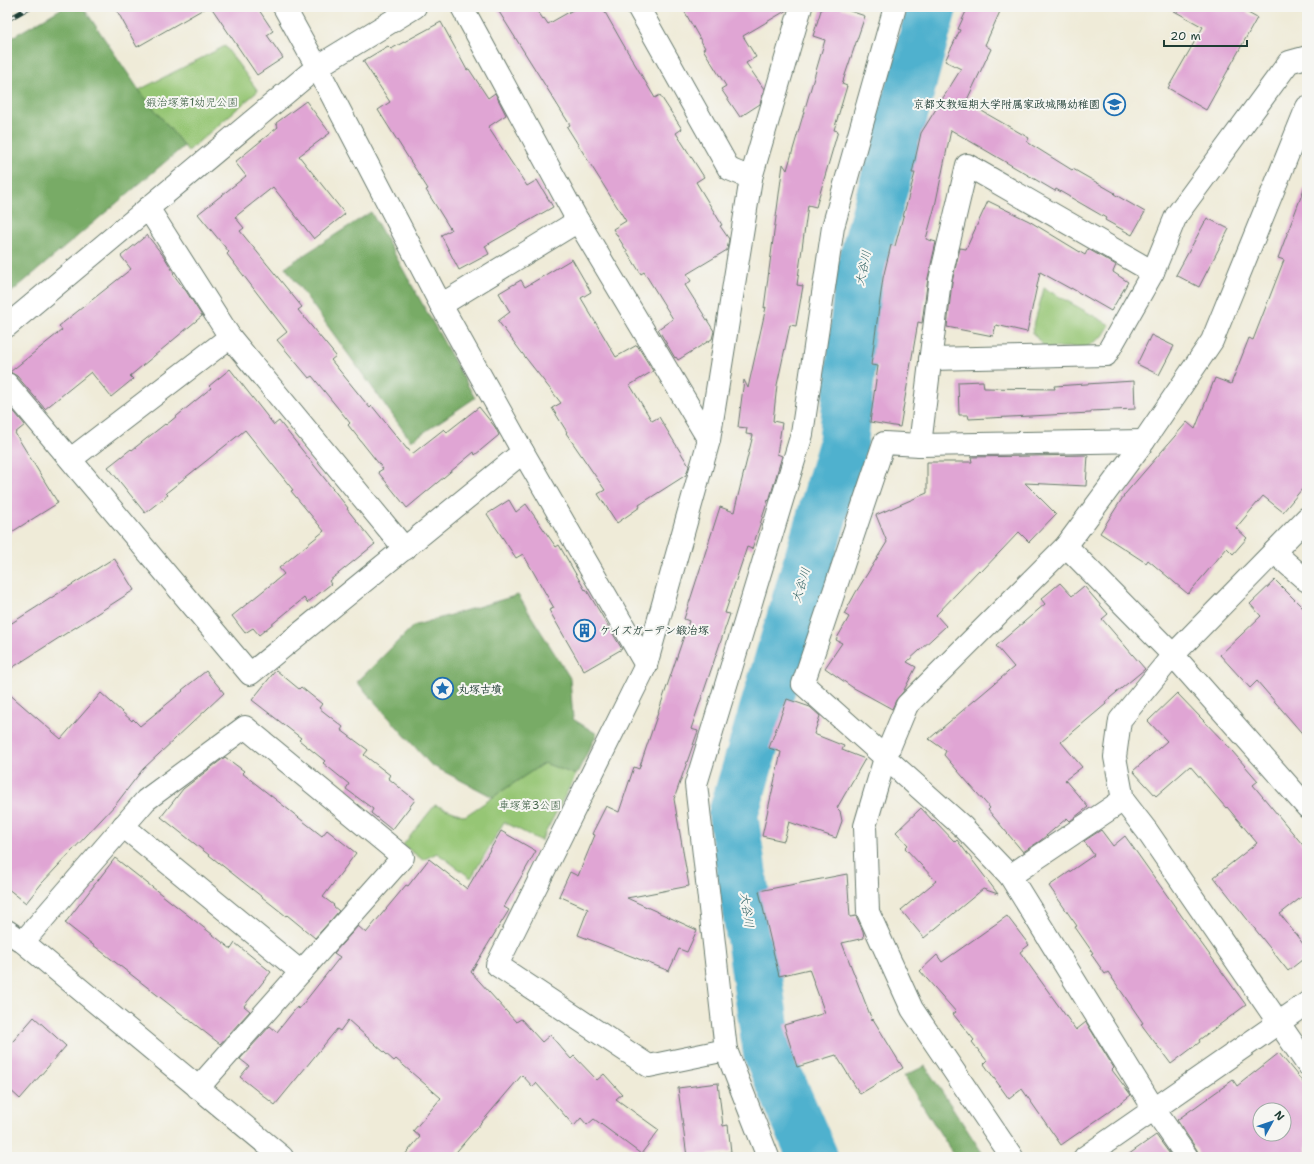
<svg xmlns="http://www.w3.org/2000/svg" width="1314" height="1164" font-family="'Shantell Sans','Klee One',sans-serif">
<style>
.green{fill:#96c675;stroke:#5a8254}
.forest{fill:#78ab66;stroke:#4c744d}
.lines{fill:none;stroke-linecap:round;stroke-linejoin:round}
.river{stroke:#4fb1ce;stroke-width:50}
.building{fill:#e0a5d4;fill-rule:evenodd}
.minor-casing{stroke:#687a6d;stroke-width:24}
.tertiary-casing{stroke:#687a6d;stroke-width:24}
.minor{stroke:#fff;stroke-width:22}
.tertiary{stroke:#fff;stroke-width:22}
.rail-casing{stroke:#1f3d34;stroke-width:4.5}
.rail{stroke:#f6f6f2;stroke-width:3;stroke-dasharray:9;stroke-linecap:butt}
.labels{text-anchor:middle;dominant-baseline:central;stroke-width:4;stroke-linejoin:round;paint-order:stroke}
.park-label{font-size:11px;fill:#3d5f44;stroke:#f6f6f2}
.poi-label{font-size:11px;font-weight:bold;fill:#1f3d34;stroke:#f6f6f2;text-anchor:start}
.water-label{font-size:12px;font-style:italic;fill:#2d6062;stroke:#f6f6f2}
</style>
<rect width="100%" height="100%" fill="#f6f6f2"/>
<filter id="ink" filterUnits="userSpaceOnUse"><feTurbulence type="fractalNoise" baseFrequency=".025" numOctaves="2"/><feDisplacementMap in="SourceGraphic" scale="8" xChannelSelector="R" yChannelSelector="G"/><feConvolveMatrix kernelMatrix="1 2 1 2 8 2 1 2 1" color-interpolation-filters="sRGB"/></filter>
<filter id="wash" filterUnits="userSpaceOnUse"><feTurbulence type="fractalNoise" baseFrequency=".012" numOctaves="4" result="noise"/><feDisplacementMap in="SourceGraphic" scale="16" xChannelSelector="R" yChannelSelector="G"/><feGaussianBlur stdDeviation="0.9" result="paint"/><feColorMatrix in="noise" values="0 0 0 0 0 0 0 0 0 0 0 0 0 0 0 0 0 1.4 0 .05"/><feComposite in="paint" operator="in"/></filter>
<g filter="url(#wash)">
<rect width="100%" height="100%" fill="#efebd8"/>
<g class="green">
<polygon points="225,46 258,91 188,151 139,90"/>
<polygon points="1044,288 1110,325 1103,336 1087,347 1045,348 1032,332"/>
<polygon points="544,763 576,775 541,841 504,822 471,878 437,853 423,860 403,845 435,805 465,816"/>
</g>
<g class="forest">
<polygon points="64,7 83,7 139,90 184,146 7,296 7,40"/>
<polygon points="371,212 475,398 411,441 285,267"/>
<polygon points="518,595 570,678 573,719 597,734 576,775 544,763 493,797 431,765 357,682 413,626"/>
<polygon points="925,1066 985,1157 955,1157 904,1076"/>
</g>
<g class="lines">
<polyline class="river" points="813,1157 768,1053 733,815 843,445 860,274 932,7"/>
</g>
<g id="blocks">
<g class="building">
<polygon points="115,7 207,7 137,47"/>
<polygon points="211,7 257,7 273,31 267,35 283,58 257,75"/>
<polygon points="496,7 535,7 543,19 544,18 548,24 578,7 602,7 623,44 655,98 660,95 682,129 676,133 704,177 696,182 722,225 720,226 729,239 727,250 687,274 691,281 685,285 714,331 712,339 678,360 676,357 675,358 658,329 673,319 644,272 641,274 613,229 626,221 567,127 570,125"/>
<polygon points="682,7 788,7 787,10 743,36 756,57 746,63 764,89 760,104 740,117 721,89 726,86 703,49 705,48"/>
<polygon points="822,7 838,7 865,16 842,84 847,86 834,130 838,131 816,207 808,205 797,285 803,286 796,326 790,325 777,385 773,421 782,423 777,454 782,456 769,501 768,500 752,549 747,547 725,613 730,614 691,729 698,731 674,799 689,886 627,898 697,930 687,952 679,949 669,971 578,935 588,909 559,896 570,872 578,876 595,835 592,834 606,806 619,812 634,767 639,769 689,621 684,619 720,507 734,512 753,435 746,434 747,428 738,427 744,380 748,388 766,307 764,308 783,164 787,170 825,40 813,36"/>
<polygon points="968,7 1002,7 985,45 991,49 966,102 1029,138 1027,142 1072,170 1073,169 1115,193 1114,194 1145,212 1132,235 1105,220 1106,218 1056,189 1055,191 951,130 935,206 926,239 936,242 928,278 922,323 918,322 900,427 870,422 878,366 871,365 883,278 891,245 895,246 915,173 912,173 921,133 961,69 945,61 960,30 958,29"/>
<polygon points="1167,7 1237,7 1257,18 1206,110 1168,88 1203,27"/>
<polygon points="441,22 467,70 469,69 488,98 495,93 506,115 488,127 527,186 537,180 553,207 485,246 489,254 459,270 441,235 451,230 426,190 428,189 378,110 390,102 363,61 388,46 391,49"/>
<polygon points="306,101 330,133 299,156 345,214 314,239 273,187 235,217 244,228 240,231 302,307 298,310 336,356 331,360 370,408 372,406 407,449 408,449 412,454 444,429 447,432 479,407 495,427 499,435 475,455 474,452 407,508 378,472 383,469 348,425 350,423 312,376 309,378 277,340 287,332 227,254 229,252 198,214 246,176 235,162 278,127 276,123"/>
<polygon points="1305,186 1307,187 1307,483 1283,512 1263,496 1236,528 1247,538 1233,554 1227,548 1188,594 1148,560 1146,563 1100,533 1125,494 1187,422 1195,429 1215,378 1231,384 1249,338 1253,340 1284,260 1278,258"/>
<polygon points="988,201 1029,221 1085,255 1088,249 1116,265 1113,272 1128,282 1111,311 1071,288 1071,289 1040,272 1027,332 996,325 993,336 947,327 952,282 960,248 966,249"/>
<polygon points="1207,218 1229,229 1199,287 1176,275"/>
<polygon points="147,235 165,258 174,273 173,274 186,291 202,316 130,376 133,379 111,397 91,372 45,409 17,376 10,372 62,330 59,326 131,269 121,256"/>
<polygon points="572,259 591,292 581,298 616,357 637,345 653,371 630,385 652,421 659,417 689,466 686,475 639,505 640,507 617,523 598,494 605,490 566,433 567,432 552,408 561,403 522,353 498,321 510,312 499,293 521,280 525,287"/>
<polygon points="1151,335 1174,346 1159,375 1137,364"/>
<polygon points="230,369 274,425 279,421 348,508 347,509 375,544 329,581 331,584 307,603 304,598 259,635 253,628 245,633 232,616 284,574 279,568 324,531 291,491 293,490 245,430 166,493 168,495 145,513 108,467 131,449 132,450 165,424 166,425 211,388 209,386"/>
<polygon points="983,381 984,388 1055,389 1054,386 1134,381 1135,409 1091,411 1091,413 969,419 968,415 959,415 958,382"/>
<polygon points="7,403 25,425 15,433 58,503 7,535"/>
<polygon points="1088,455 1086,486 1025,483 1056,514 1029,542 1019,532 981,572 979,570 936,615 946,626 907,662 916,667 903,692 896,700 892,709 852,687 825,668 842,643 836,640 849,617 844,614 856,592 887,542 876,515 927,493 927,462 972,462 971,457"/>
<polygon points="509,500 516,512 526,504 556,547 559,545 585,590 586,589 622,649 584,671 549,610 554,608 523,554 516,558 487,514"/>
<polygon points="114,558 134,590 7,671 7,626"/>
<polygon points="1275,580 1307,612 1307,739 1257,681 1250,688 1220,655 1261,616 1250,604"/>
<polygon points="1060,583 1072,596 1084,586 1108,614 1102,619 1145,669 1105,702 1106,704 1061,742 1082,767 1065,780 1088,807 1070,821 1067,818 1040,841 1023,852 988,810 990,808 944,755 946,751 929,739 1014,667 996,646 1045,604 1041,599"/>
<polygon points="276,670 299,689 301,687 322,704 319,708 343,727 341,730 368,750 364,755 390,775 388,778 415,800 392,830 371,813 373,809 346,789 349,784 323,763 325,761 299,740 301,738 252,700"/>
<polygon points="206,671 224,693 143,769 116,804 42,883 26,903 7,888 7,692 61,739 101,693 132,721 133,719 140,726 183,691 182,690"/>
<polygon points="1177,693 1226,744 1258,781 1253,785 1307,850 1307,893 1280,914 1307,949 1307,956 1288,971 1214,877 1257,843 1227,807 1226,808 1190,766 1156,796 1133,771 1167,741 1148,721"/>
<polygon points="787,699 810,707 820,716 814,734 844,746 842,750 865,759 837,808 840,811 842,821 836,838 789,822 784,841 762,836 781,752 769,748"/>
<polygon points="225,757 244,771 242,773 322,836 327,830 356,853 323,897 334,905 333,906 339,911 315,938 287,915 286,916 161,817 183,789"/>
<polygon points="921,808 933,821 934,820 955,842 957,840 998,894 983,889 924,938 901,910 936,881 905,848 908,845 896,832"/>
<polygon points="1101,830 1113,846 1125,836 1188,925 1246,1005 1199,1040 1200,1042 1171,1064 1141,1024 1143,1023 1108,972 1105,974 1091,954 1093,953 1075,927 1077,926 1049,886 1094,855 1084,841"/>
<polygon points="501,831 536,851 504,907 509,910 471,972 516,1022 521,1019 542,1042 550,1035 571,1059 574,1056 597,1080 604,1074 622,1094 616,1099 659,1130 641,1154 594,1119 587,1125 581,1118 574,1126 536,1083 533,1087 522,1075 452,1157 403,1157 420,1137 413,1131 441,1098 396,1059 394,1061 348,1020 340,1031 337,1029 275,1105 240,1077 249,1066 240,1059 270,1026 277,1032 297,1007 299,1009 340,957 334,953 358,926 366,933 406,885 408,886 429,859 467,889"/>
<polygon points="115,858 231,949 235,943 271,972 244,1006 250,1011 220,1044 65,923"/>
<polygon points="847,874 850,917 856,916 863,931 864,938 842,943 872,1020 873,1019 903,1068 860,1094 836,1055 797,1067 784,1025 825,1013 809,969 779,976 759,891"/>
<polygon points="1007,916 1029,945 1020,952 1076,1030 1086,1022 1114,1068 1112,1070 1131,1095 1110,1111 1061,1145 1022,1089 1009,1099 984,1064 987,1061 972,1042 974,1040 953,1014 956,1012 920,971 937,955 942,962"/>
<polygon points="34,1017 66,1046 20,1099 7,1087 7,1048"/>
<path d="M1279 1053 1307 1087V1157H1199L1197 1150 1177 1120 1233 1080 1237 1086ZM1260 1110H1284V1134H1260Z"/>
<polygon points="718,1083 723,1126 728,1125 731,1152 687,1157 678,1088"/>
<polygon points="1156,1135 1172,1157 1125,1157"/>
</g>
</g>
</g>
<g filter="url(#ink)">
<use href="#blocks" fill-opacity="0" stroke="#687a6d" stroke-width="1"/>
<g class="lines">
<defs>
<g id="minor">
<polyline points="284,7 317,67 441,305"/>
<polyline points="462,7 578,221 709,440"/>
<polyline points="638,7 729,169 751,178"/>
<polyline points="148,208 230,337 405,549"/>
<polyline points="578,221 441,305 523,452 646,665 709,440 751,178 801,7"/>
<polyline points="7,326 317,67 415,7"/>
<polyline points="930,359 1106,355 1153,272"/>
<polyline points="7,384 250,674 523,452"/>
<polyline points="1144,441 920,445 884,443 803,684 963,827 1010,876 1154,1109 1187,1157"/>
<polyline points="920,445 940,280 967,165 1153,272 1176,216 1289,62 1307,57"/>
<polyline points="71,459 230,337"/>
<polyline points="1307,518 1173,655 1120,720 1115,757 1123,800 1147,831 1307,1064"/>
<polyline points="1066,546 1173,655 1307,807"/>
<polyline points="1274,552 1307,581"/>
<polyline points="646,665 497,965 649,1066 726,1050"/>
<polyline points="123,826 301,972"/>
<polyline points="1010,876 1123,800"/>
<polyline points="23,942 146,800 245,727 403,857 198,1088"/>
<polyline points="768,1157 726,1050 696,784 802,434 833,227 895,7"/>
<polyline points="1012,1157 912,1009 868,912 865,826 885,758 907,705 1066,546 1144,441 1212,341 1307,107"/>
</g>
<g id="tertiary">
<polyline points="7,931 23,942 282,1157"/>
<polyline points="1085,1157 1307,1003"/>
</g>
</defs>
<use href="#minor" class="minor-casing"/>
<use href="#tertiary" class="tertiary-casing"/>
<use href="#minor" class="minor"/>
<use href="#tertiary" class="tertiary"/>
<defs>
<polyline id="rail" points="7,20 30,7"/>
</defs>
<use href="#rail" class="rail-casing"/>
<use href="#rail" class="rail"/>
</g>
</g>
<defs>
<symbol id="school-ring" viewBox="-11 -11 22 22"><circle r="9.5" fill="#f6f6f2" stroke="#1f6fb2" stroke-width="1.5"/><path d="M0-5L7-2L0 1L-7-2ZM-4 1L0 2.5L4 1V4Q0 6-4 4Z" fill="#1f6fb2"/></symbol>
<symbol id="building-ring" viewBox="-11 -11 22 22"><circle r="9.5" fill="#f6f6f2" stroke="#1f6fb2" stroke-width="1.5"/><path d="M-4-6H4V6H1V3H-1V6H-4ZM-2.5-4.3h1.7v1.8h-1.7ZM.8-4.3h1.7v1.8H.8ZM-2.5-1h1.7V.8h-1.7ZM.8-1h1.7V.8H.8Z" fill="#1f6fb2"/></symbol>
<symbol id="sight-ring" viewBox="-11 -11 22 22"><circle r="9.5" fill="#f6f6f2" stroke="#1f6fb2" stroke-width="1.5"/><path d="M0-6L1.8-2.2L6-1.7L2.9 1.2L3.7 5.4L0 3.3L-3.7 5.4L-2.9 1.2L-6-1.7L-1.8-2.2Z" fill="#1f6fb2"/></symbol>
</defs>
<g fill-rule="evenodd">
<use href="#school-ring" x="1102" y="92" width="25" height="25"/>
<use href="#building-ring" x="572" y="618" width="25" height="25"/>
<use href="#sight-ring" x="430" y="676" width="25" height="25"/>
</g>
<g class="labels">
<g class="park-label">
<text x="192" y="102">鍜治塚第1幼児公園</text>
<text x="530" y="805">車塚第3公園</text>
</g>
<g class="poi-label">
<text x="1100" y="104" text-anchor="end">京都文教短期大学附属家政城陽幼稚園</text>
<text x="600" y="630">ケイズガーデン鍛冶塚</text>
<text x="458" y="689">丸塚古墳</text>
</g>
<g class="water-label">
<text transform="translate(863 268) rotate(-78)">大谷川</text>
<text transform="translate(801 585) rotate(-73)">大谷川</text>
<text transform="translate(747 910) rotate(82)">大谷川</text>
</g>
</g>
<rect width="1314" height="1164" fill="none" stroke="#f6f6f2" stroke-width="24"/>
<g transform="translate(1272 1122) rotate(50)"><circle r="19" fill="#f6f6f2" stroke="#a0aca6"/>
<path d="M0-3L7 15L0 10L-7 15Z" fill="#1f6fb2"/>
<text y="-6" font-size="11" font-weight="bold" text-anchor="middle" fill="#1f3d34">N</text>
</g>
<path d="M1164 40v6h83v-6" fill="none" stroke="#1f3d34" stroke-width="2"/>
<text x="1170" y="40" font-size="12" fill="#1f3d34" stroke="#f6f6f2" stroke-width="3" paint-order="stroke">20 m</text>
</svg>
